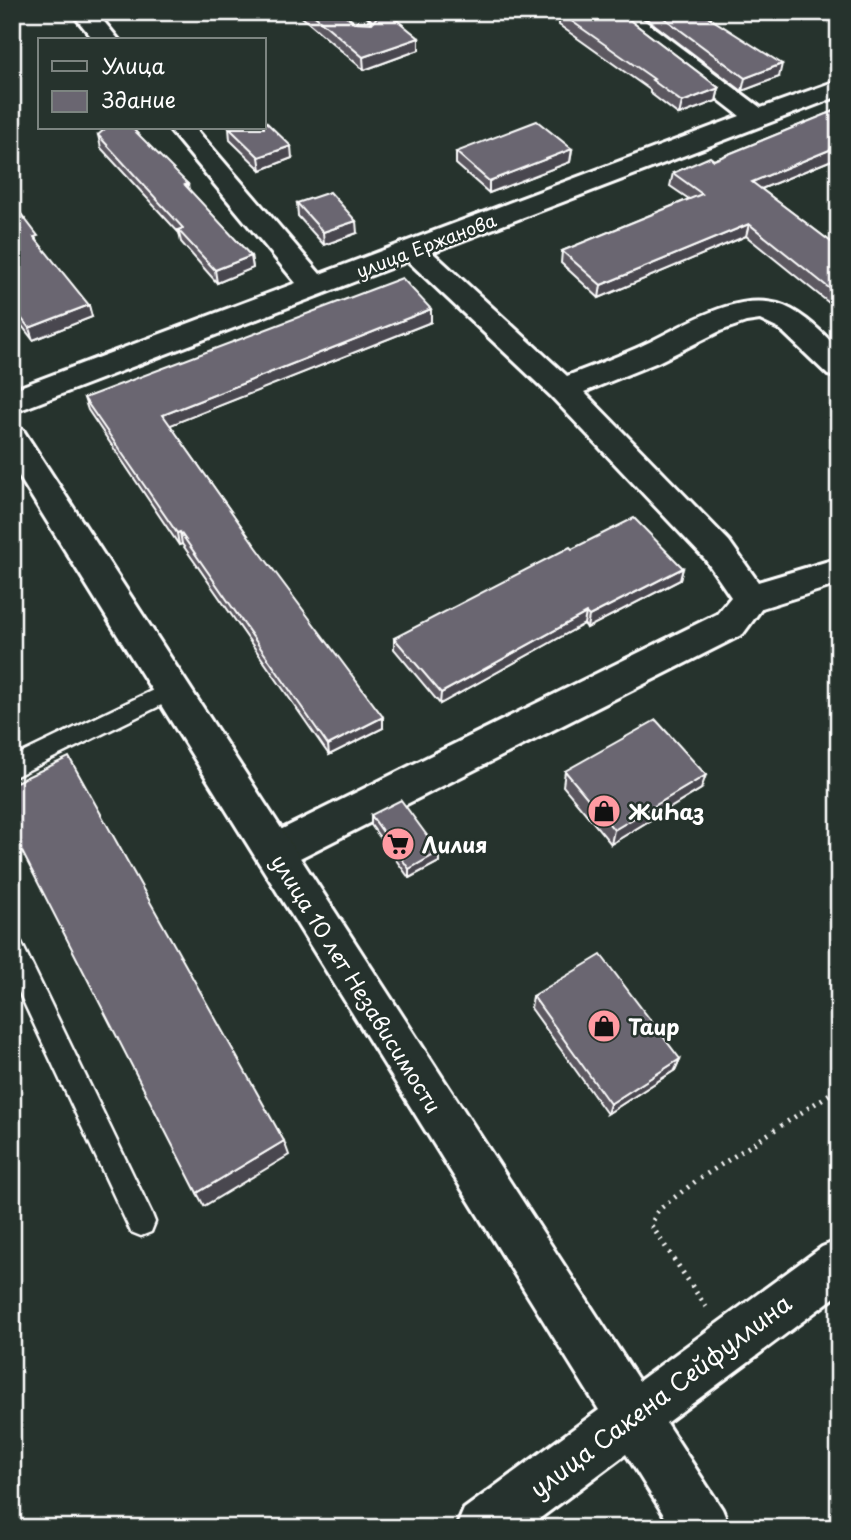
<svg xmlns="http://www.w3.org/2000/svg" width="851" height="1540" font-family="'Playpen Sans',sans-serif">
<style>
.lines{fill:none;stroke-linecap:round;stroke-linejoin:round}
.lane-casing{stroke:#fff;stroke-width:5}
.street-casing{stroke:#fff;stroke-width:6}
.secondary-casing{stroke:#fff;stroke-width:6}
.path{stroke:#fff;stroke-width:5;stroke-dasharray:2 6;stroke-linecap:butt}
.lane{fill:#26332d;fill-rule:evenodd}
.street{fill:#26332d;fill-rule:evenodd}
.secondary{fill:#26332d;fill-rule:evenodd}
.wall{fill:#5b5861;stroke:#fff;stroke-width:2}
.shaded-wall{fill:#4a474f;stroke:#fff;stroke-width:2}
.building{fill:#6a6671;stroke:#fff;stroke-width:2}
.labels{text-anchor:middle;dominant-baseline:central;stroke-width:5;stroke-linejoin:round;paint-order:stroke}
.far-street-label{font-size:18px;fill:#fff;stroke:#26332d}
.poi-label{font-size:21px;font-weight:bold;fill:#fff;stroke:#26332d;text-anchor:start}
.street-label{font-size:21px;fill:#fff;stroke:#26332d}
.near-street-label{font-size:24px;fill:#fff;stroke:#26332d}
</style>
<rect width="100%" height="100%" fill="#26332d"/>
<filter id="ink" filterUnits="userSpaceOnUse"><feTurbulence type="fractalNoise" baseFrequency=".0143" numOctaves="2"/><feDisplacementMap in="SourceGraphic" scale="14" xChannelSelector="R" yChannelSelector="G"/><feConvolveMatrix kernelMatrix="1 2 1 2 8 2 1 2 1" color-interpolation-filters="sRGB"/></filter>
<g filter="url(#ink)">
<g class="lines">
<defs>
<g id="lane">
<polygon points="172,681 180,684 183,690 180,696 12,778 12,758"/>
<polygon points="12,939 21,942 151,1212 155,1222 151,1232 141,1236 131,1232 12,977"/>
</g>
<g id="street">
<polygon points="71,12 96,12 119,40 94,40"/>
<path d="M334 12H360L376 28 372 33C356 37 344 25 334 12Z"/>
<path d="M606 12H633L761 108 839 80V96L432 252 567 376C590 367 614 358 637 348 680 329 735 288 784 306 805 315 823 333 839 350V378L828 375 781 330 760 320 746 322 720 331 658 362 584 392 729 541 758 582 839 558V584L762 608 743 634 288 864 274 870 260 864 254 852 260 840 717 614 731 597 705 559 551 396 408 261 12 413V390L296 283 168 128H195L320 274 740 116Z"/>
</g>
<polygon id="secondary" points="12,427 23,430 639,1381 822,1247 839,1240 839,1294 666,1423 722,1509 730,1528 672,1528 626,1454 527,1528 456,1528 464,1509 599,1410 12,465"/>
</defs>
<use href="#lane" class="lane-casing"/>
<use href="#street" class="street-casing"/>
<use href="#secondary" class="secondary-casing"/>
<polyline class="path" points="706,1307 651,1225 658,1210 696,1181 839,1088"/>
<use href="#lane" class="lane"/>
<use href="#street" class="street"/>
<use href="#secondary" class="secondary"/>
</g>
<g class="wall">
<polygon points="296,12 341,12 354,22 372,23 373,22 363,12 387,12 419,50 364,70"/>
<polygon points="548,12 619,12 719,88 716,101 679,115 650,93 650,90 559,25 559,20"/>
<polygon points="638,12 712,12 711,19 779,77 742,91"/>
<polygon points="839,109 839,157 761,189 839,248 839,311 746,236 599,298 561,263 562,251 689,199 670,186 673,173 714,160"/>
<polygon points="229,128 292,158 261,170 230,140"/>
<polygon points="98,135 188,184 189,190 251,256 253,268 217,283 181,242 179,233 101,148"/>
<polygon points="572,149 570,162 489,193 456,164 456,152"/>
<polygon points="12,202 40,245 92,317 33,340 12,313"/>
<polygon points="297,203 357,233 324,245 298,216"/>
<polygon points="431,322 170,425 383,728 329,755 182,544 179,545 88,410 84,398"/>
<polygon points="683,568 680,580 587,628 584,624 440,704 394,649 394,638"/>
<polygon points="565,771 701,789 611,844 563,786"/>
<polygon points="371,815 439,862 409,878 371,825"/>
<polygon points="533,996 680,1059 675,1070 607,1114 531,1008"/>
</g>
<g class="shaded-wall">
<polygon points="703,12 712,12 710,21 702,13"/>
<polygon points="419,38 419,50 364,70 363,57"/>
<polygon points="782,64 779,77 742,91 745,78"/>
<polygon points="719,88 716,101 679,115 682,102"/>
<polygon points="291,146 292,158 261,170 259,157"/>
<polygon points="839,146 839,157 749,194 752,182"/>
<polygon points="572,149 570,162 489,193 489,181"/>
<polygon points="356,221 357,233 324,245 323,232"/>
<polygon points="749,224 746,236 599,298 601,285"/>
<polygon points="251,256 253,268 217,283 215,270"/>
<polygon points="89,305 92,317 33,340 29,328"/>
<polygon points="431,309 431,322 166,427 163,415"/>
<polygon points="180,532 182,544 179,545 177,533"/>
<polygon points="683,568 680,580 587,628 589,616"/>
<polygon points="586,613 584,624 440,704 441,693"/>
<polygon points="383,717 383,728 329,755 328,745"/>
<polygon points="706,775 701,789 611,844 614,830"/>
<polygon points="439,852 439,862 409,878 409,869"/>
<polygon points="680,1059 675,1070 607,1114 610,1104"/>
<polygon points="284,1141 289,1155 204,1206 197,1193"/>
</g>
<g class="building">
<polygon points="310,12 341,12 354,22 372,23 378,16 375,12 387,12 419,38 363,57"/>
<polygon points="562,12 619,12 719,88 682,102 652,80 654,79 560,13"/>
<polygon points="656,12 703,12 702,13 782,64 745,78"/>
<polygon points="839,109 839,146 752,182 839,248 839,296 749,224 601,285 562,251 702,194 673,173 710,157 714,160"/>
<polygon points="264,120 291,146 259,157 229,128 264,128"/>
<polygon points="537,121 572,149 489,181 456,152"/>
<polygon points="106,128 132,128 188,184 185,185 251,256 215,270 178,230 183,228 98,135"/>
<polygon points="330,192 356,221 323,232 297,203"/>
<polygon points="12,202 38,236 34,237 89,305 29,328 12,306"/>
<polygon points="402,278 431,309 163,415 257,548 383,717 328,745 180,532 177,533 84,398"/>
<polygon points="634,518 683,568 589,616 586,613 441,693 394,638 570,547 572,549"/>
<polygon points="656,720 706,775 614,830 565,771"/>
<polygon points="69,757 284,1141 197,1193 12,832 12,784"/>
<polygon points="401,800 439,852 409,869 371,815"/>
<polygon points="601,955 680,1059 610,1104 533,996"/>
</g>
</g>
<defs>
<symbol id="shop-disc" viewBox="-11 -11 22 22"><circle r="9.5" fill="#ff9aa2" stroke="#26332d"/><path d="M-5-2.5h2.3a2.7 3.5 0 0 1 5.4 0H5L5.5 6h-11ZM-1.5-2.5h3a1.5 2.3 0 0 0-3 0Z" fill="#111"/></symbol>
<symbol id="supermarket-disc" viewBox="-11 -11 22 22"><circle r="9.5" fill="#ff9aa2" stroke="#26332d"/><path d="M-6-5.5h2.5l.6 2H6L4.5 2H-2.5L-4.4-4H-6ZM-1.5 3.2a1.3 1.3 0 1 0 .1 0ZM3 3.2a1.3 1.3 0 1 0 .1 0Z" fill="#111"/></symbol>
</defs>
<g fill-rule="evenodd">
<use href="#shop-disc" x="585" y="792" width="38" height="38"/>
<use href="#supermarket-disc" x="379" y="825" width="38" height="38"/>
<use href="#shop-disc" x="585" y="1007" width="38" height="38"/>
</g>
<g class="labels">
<g class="far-street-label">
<text transform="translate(426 245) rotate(-21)">улица Ержанова</text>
</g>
<g class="poi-label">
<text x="628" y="811">ЖиҺаз</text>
<text x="422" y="844">Лилия</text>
<text x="628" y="1026">Таир</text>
</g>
<g class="street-label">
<text transform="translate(357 983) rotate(58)">улица 10 лет Независимости</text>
</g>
<g class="near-street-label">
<text transform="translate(660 1395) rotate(-37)">улица Сакена Сейфуллина</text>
</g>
</g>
<rect width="851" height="1540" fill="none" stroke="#26332d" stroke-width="42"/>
<rect x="21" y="21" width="809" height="1498" fill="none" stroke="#fff" stroke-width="2.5" filter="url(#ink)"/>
<rect x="38" y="38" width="228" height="91" fill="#26332d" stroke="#7d8581" stroke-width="2"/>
<rect x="52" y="61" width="35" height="10" fill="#26332d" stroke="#7d8581" stroke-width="2"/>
<text x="102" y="74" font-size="21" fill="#ffffff">Улица</text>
<rect x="52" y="91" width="35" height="21" fill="#6a6671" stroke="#7d8581" stroke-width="2"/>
<text x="102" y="108" font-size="21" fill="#ffffff">Здание</text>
</svg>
